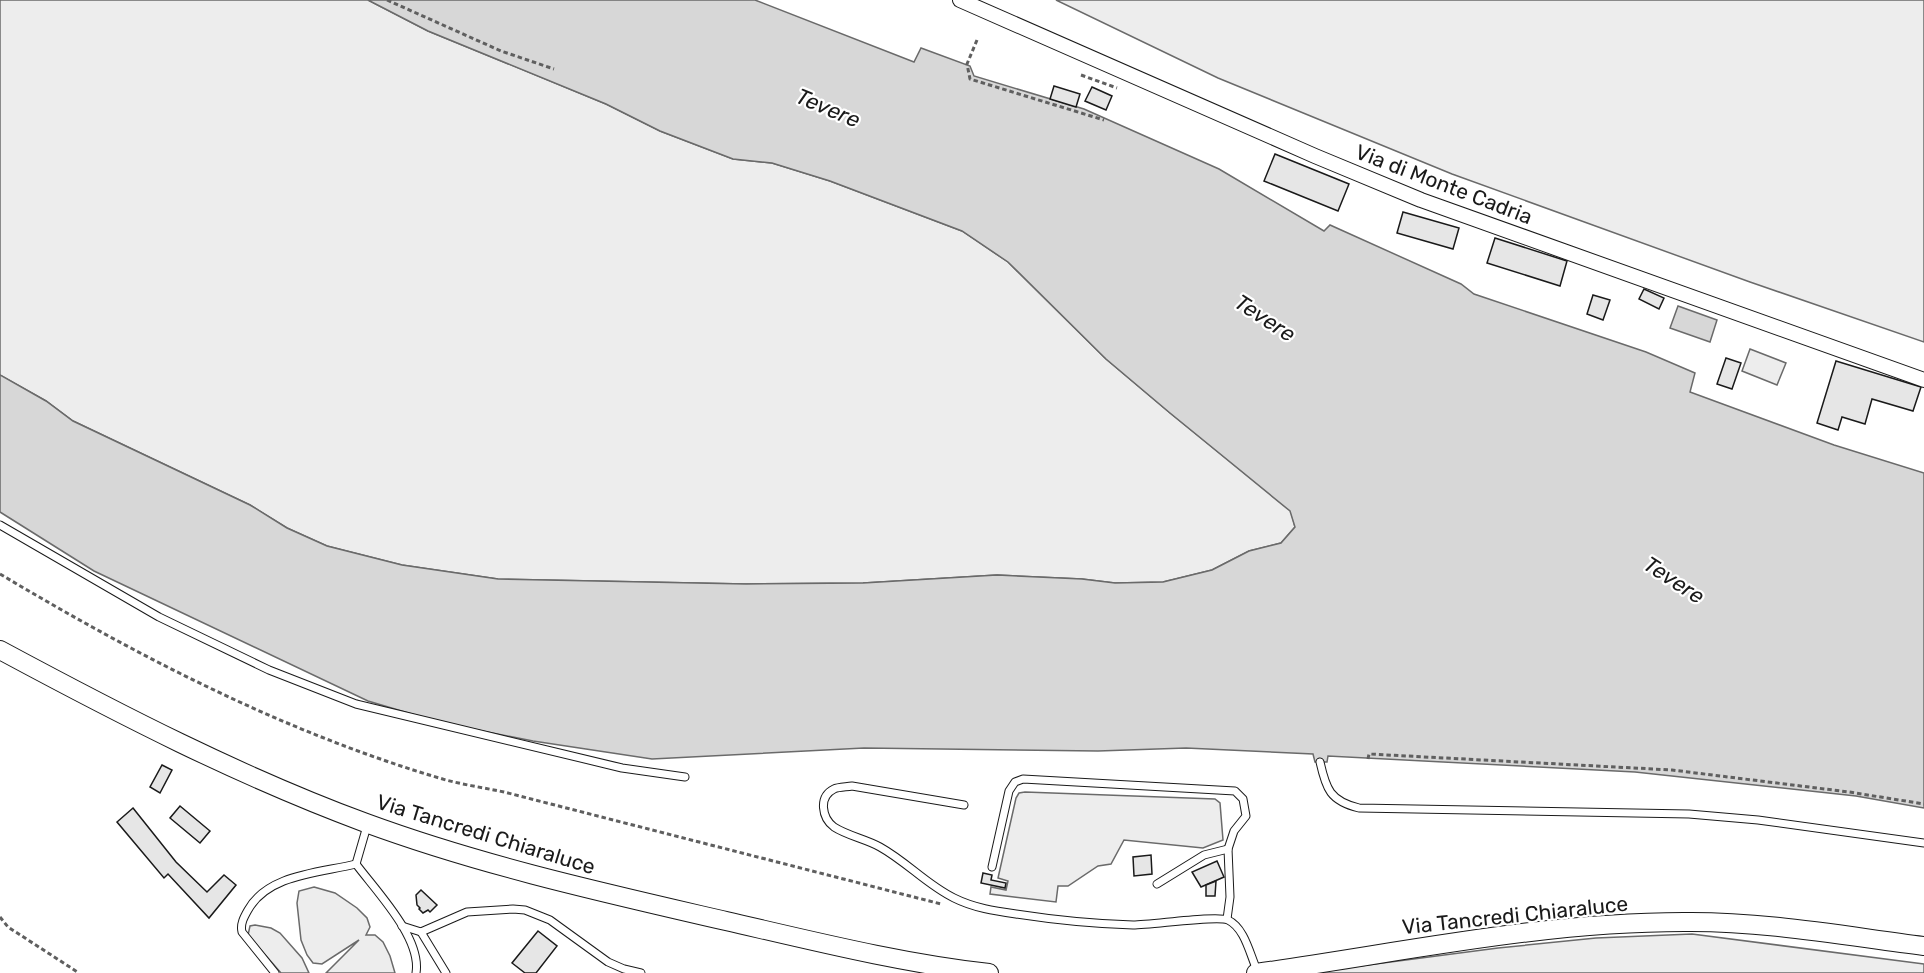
<svg xmlns="http://www.w3.org/2000/svg" width="1924" height="973" font-family="Rubik,sans-serif">
<style>
.built{fill:#ededed;stroke:#6a6a6a;stroke-width:1.5}
.water{fill:#d7d7d7;stroke:#6a6a6a;stroke-width:1.5}
.building{fill:#e6e6e6;stroke:#1a1a1a;stroke-width:1.5}
.lines{fill:none;stroke-linecap:round;stroke-linejoin:round}
.lane-casing{stroke:#1a1a1a;stroke-width:9}
.street-casing{stroke:#1a1a1a;stroke-width:16}
.secondary-casing{stroke:#1a1a1a;stroke-width:20}
.path{stroke:#5f5f5f;stroke-width:3;stroke-dasharray:4.5 3;stroke-linecap:butt}
.lane{stroke:#fff;stroke-width:7}
.street{stroke:#fff;stroke-width:14}
.secondary{stroke:#fff;stroke-width:18}
.labels{text-anchor:middle;dominant-baseline:central;stroke-width:4.5;stroke-linejoin:round;paint-order:stroke}
.street-label{font-size:21px;fill:#1a1a1a;stroke:#fff}
.water-label{font-size:22px;font-style:italic;fill:#1a1a1a;stroke:#fff}
</style>
<rect width="100%" height="100%" fill="#fff"/>
<g class="built">
<polygon points="0,0 368,0 428,31 606,104 660,131 733,159 772,163 830,181 962,231 1008,262 1106,359 1170,413 1291,511 1295,527 1281,543 1249,551 1212,570 1163,582 1115,583 1082,579 997,575 863,583 746,584 498,579 402,565 327,546 287,528 250,505 73,421 46,401 0,375"/>
<polygon points="1056,0 1924,0 1924,342 1750,282 1452,174 1218,78"/>
<polygon points="1750,349 1786,363 1777,385 1742,371"/>
<polygon points="1025,792 1215,799 1220,803 1223,840 1203,848 1124,840 1111,864 1098,866 1068,886 1058,886 1056,902 990,894 991,887 1006,890 1008,881 998,878 1016,798 1019,793"/>
<polygon points="314,887 335,893 357,908 367,918 370,927 366,935 375,935 383,942 390,956 395,973 326,973 359,940 322,964 313,963 307,955 301,940 297,903 299,891"/>
<polygon points="255,925 271,928 280,933 302,958 309,973 281,973 248,935 250,926"/>
<polygon points="1692,934 1924,964 1924,973 1306,973 1498,948 1596,938"/>
</g>
<g class="water">
<polygon points="368,0 755,0 914,62 921,48 970,66 974,76 1084,109 1219,169 1324,231 1330,225 1461,284 1474,294 1646,352 1695,373 1690,392 1834,445 1924,473 1924,808 1856,796 1635,772 1328,756 1327,762 1315,762 1313,754 1186,748 1098,751 864,748 652,759 533,741 442,723 368,701 94,571 0,512 0,375 46,401 73,421 250,505 287,528 327,546 402,565 498,579 746,584 863,583 997,575 1082,579 1115,583 1163,582 1212,570 1249,551 1281,543 1295,527 1290,511 1170,413 1106,359 1008,262 962,231 830,181 772,163 733,159 660,131 606,104 428,31"/>
<polygon points="1678,306 1717,320 1710,342 1670,328"/>
</g>
<g class="building">
<polygon points="1054,86 1080,94 1076,107 1050,99"/>
<polygon points="1092,87 1112,96 1106,110 1085,101"/>
<polygon points="1275,154 1349,184 1338,211 1264,181"/>
<polygon points="1403,212 1459,228 1453,249 1397,233"/>
<polygon points="1495,238 1567,261 1560,286 1487,263"/>
<polygon points="1644,289 1664,298 1659,309 1639,299"/>
<polygon points="1593,295 1610,300 1603,320 1587,314"/>
<polygon points="1726,358 1741,363 1732,389 1717,384"/>
<polygon points="1836,361 1921,387 1913,411 1872,399 1865,424 1842,417 1838,430 1817,423"/>
<polygon points="162,765 172,770 160,793 150,787"/>
<polygon points="180,806 210,831 200,843 170,818"/>
<polygon points="133,808 176,862 207,892 224,875 236,885 209,918 168,874 164,878 117,822"/>
<polygon points="1151,855 1152,874 1134,876 1133,857"/>
<polygon points="1217,861 1224,877 1201,887 1192,872"/>
<polygon points="983,873 992,875 991,880 1006,883 1005,888 981,883"/>
<polygon points="1216,881 1215,896 1206,896 1206,885"/>
<polygon points="421,890 437,905 430,912 428,910 423,913 419,909 420,908 417,905 416,895"/>
<polygon points="538,931 557,946 536,973 525,973 512,963"/>
</g>
<g class="lines">
<defs>
<g id="lane">
<polyline points="0,525 159,617 269,670 356,704 622,768 685,777"/>
<path d="M1320 762C1326 789 1330 801 1359 808L1689 814 1758 820 1924 843"/>
<path d="M964 805 852 786C846 787 838 787 834 789 818 797 822 818 834 827 848 836 866 839 880 847 907 862 927 885 954 898 974 908 995 911 1016 914 1055 920 1094 924 1133 925 1152 925 1217 915 1228 920 1245 928 1250 955 1257 970"/>
<path d="M356 864C376 891 422 938 416 973"/>
<polyline points="356,864 367,826"/>
<polyline points="992,867 1009,791 1015,782 1023,779 1235,791 1243,799 1246,816 1234,831 1228,849 1230,897 1227,919"/>
<polyline points="1157,884 1204,855 1228,849"/>
<polyline points="402,926 421,932 467,912 513,909 525,910 550,920 608,962 624,969 641,973"/>
<polyline points="421,932 446,973"/>
<path d="M275 973 242 932C240 924 244 917 248 910 268 874 320 873 356 864"/>
</g>
<polyline id="street" points="960,0 1315,156 1421,200 1924,380"/>
<g id="secondary">
<path d="M0 650C119 714 239 776 366 823 483 866 605 893 726 921 813 941 900 963 989 973"/>
<path d="M1256 973C1399 953 1540 922 1684 922 1764 921 1845 936 1924 946"/>
</g>
</defs>
<use href="#lane" class="lane-casing"/>
<use href="#street" class="street-casing"/>
<use href="#secondary" class="secondary-casing"/>
<g class="path">
<polyline points="387,0 501,51 554,69"/>
<polyline points="977,40 967,64 970,79 1104,120"/>
<polyline points="1081,75 1117,88"/>
<path d="M0 574C141 658 288 734 446 780 465 785 485 788 504 792L941 904"/>
<polyline points="1368,759 1369,754 1672,770 1849,792 1924,804"/>
<polyline points="0,917 8,927 79,973"/>
</g>
<use href="#lane" class="lane"/>
<use href="#street" class="street"/>
<use href="#secondary" class="secondary"/>
</g>
<g class="labels">
<g class="street-label">
<text transform="translate(1444 184) rotate(21)">Via di Monte Cadria</text>
<text transform="translate(486 834) rotate(17)">Via Tancredi Chiaraluce</text>
<text transform="translate(1515 915) rotate(-6)">Via Tancredi Chiaraluce</text>
</g>
<g class="water-label">
<text transform="translate(828 108) rotate(23)">Tevere</text>
<text transform="translate(1265 318) rotate(33)">Tevere</text>
<text transform="translate(1674 580) rotate(33)">Tevere</text>
</g>
</g>
</svg>
